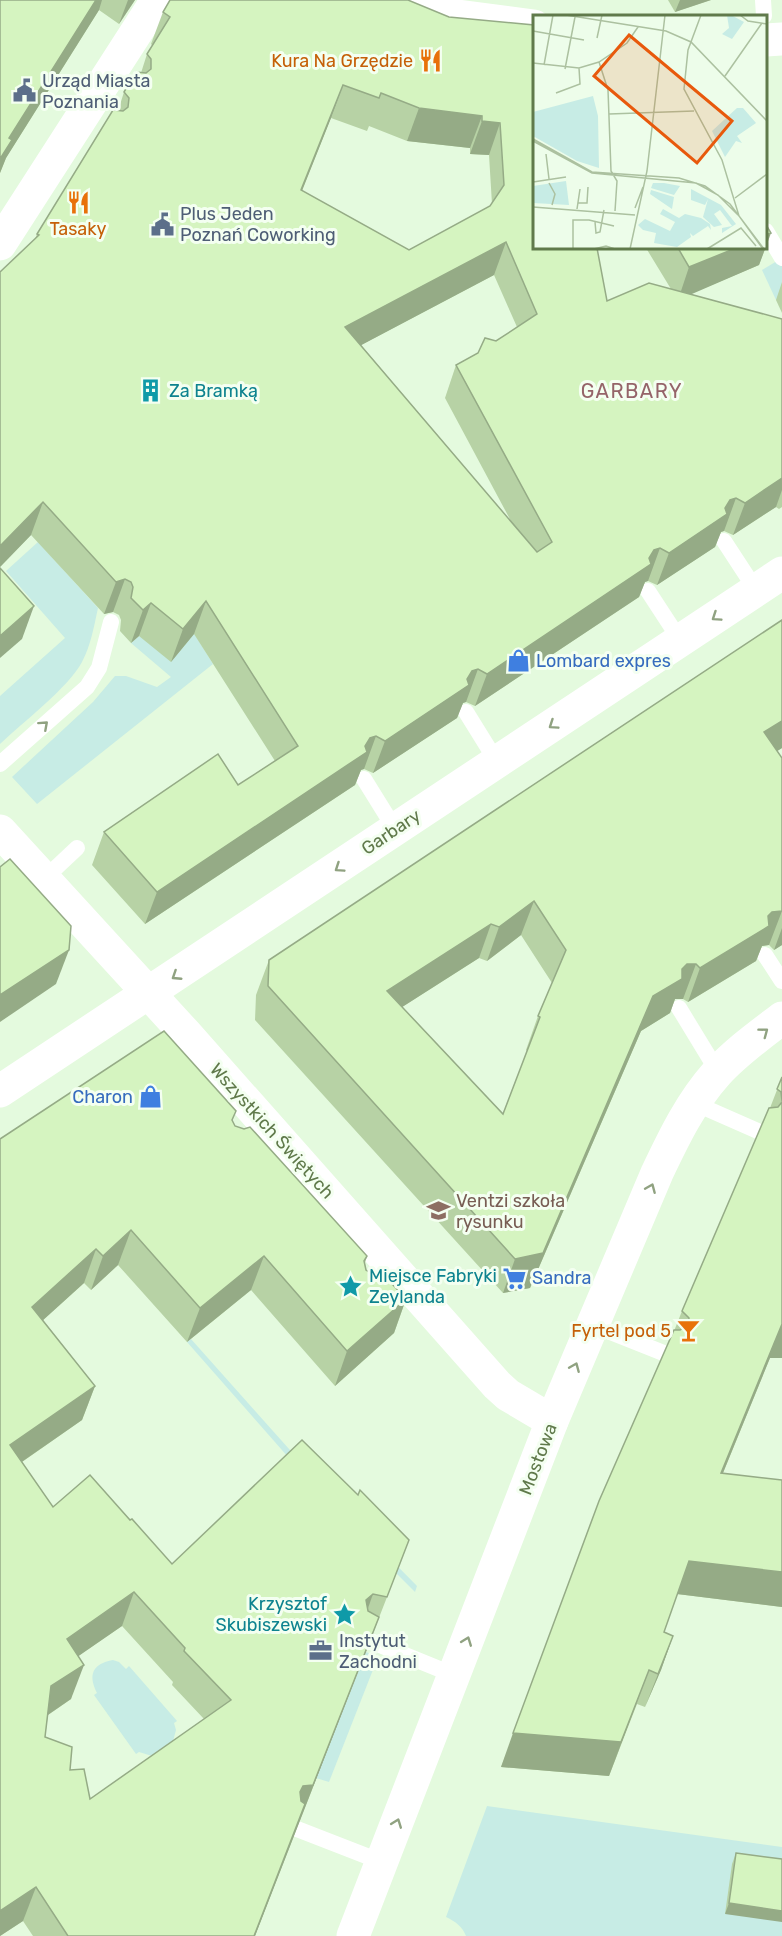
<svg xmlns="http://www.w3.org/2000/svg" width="782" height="1936" font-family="Rubik,sans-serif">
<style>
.residential{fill:#e4fade;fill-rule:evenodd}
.green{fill:#c7ece5}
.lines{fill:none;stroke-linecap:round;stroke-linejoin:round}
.service{stroke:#fff;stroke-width:16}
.minor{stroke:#fff;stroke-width:33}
.tertiary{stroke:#fff;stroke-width:33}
.wall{fill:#b7d2a5;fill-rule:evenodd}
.shaded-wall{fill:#95ab86}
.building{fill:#d5f4c0;stroke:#95ab86;stroke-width:1.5;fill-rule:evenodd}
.oneway{stroke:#90a281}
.labels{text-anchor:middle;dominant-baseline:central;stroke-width:6;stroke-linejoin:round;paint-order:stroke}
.food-label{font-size:18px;fill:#c56008;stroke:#f4fff1;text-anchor:end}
.service-label{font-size:18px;fill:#4e5e75;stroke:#f4fff1;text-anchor:start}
.culture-label{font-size:18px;fill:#0d838f;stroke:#f4fff1;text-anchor:start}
.shop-label{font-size:18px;fill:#366cbe;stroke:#f4fff1;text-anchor:start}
.street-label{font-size:18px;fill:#607a4b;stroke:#f4fff1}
.education-label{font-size:18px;fill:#785e54;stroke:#f4fff1;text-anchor:start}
.neighbourhood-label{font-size:20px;letter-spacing:1.5px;fill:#956469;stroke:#f4fff1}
.inset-road{fill:none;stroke:#acc1a0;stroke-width:1.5}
.view{fill:#e8590c;fill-opacity:0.15;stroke:#e8590c;stroke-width:3}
.inset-edge{fill:none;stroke:#607a4b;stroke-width:3}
</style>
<rect width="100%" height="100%" fill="#edfdea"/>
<path class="residential" d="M0 0H782V1936H0ZM534 16H766V248H534Z"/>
<g class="green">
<polygon points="782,258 782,297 776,300 762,270"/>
<path d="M38 542 98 608C94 626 91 645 82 662 69 687 22 723 0 744V696L65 638 6 571Z"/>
<polygon points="176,604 213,664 37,804 12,777 93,702 115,676 126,676 157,687 171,677 131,643"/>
<polygon points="191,1339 356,1524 417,1586 415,1592 347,1524 187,1342"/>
<polygon points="366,1652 378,1657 329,1782 316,1778"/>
<path d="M113 1660 119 1662 126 1669 129 1666 177 1721 174 1723 176 1730 172 1745 152 1756 139 1752 136 1754 94 1695 97 1693C88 1675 92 1664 113 1660Z"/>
<path d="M487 1806 782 1847V1936H466C462 1926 456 1922 446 1917Z"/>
</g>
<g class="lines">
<g class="service">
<polyline points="763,0 764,16"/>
<polyline points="766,231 782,258"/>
<polyline points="724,541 756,590"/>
<polyline points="648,591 680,640"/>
<polyline points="466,712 497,762"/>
<polyline points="0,764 87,687 99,668 111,622"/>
<polyline points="364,779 395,829"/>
<polyline points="44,879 77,848"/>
<polyline points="765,955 782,981"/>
<polyline points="679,1008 718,1072"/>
<polyline points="694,1103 760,1132"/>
<polyline points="593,1325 666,1354"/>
<polyline points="363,1638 454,1675"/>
<polyline points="297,1829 382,1862"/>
</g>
<g class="minor">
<polyline points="402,0 434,13 534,26"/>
<polyline points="766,40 782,39"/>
<polyline points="0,244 157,0"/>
<polyline points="0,831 186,1034 497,1385 508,1395 552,1421"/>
</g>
<g class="tertiary">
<polyline points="0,1091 782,573"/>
<path d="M353 1936 552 1421 657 1173C674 1137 691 1102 717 1073 736 1052 760 1035 782 1018"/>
</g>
</g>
<g class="wall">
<polygon points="0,0 135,0 119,24 99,10 6,158 0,173"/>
<polygon points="668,0 711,0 675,12"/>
<path d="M163 12 449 17 607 301 671 289 646 248H765L771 233 759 265 690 294 782 319V507L779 509 776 507 733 535 724 531 721 532 715 547 657 585 648 581 645 582 639 597 475 706 466 702 463 703 457 718 373 773 364 769 361 770 355 785 145 924 92 865 104 832 238 785 275 761 194 634 171 662 139 636 131 643 120 631 121 620 119 615 113 612 104 614 31 535 0 567 35 239 37 234 118 111 124 92 141 73 147 54 153 46 151 44ZM331 118 367 131 369 126 407 141 470 148V154L489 155 492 204 490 206 409 250 302 191ZM494 275 517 327 478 353 456 365 445 398 512 523 361 345Z"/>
<polygon points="782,282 782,313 776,300"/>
<path d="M782 620V748L777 751 782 758V945L774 950 769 945 762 946 756 961 688 1002 683 999H675L670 1013 641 1031 530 1288 503 1293 255 1020 256 995 269 960ZM521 935 552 983 538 1016 526 1050 527 1051 503 1114 402 1007 479 958 487 961Z"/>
<polygon points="782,1077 782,1358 770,1358 723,1473 782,1607 677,1594 664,1632 673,1636 661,1670 645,1707 637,1704 609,1776 501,1767 682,1311 770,1108"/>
<path d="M232 1120 235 1126 367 1256 365 1263 366 1270 406 1299 394 1333 335 1386 251 1290 187 1342 118 1265 91 1290 84 1283 43 1320 95 1386 82 1420 22 1462 53 1507 130 1520 172 1564 358 1495 409 1540 396 1574 255 1936H33L23 1921 0 1936V1139ZM122 1626 173 1682 172 1685 204 1719 90 1799 45 1737 48 1715 71 1699 78 1656Z"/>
<polygon points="736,1853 782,1859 725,1914 732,1864"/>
</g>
<g class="shaded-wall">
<polygon points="96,0 102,0 99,10 6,158 0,173 0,159 9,138"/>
<polygon points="128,0 135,0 119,24"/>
<polygon points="680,0 711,0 675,12"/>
<polygon points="343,85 331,118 289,223 301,190"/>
<polygon points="419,108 482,116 470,148 407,141"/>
<polygon points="482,121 500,123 489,155 470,154"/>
<polygon points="771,233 759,265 678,300 689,267 736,248 765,248 765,235"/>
<polygon points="506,242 494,275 333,360 345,327"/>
<polygon points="782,478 782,490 776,507 733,535 745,503"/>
<polygon points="736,498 724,531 721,532 715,547 657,585 669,553 725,508 730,500"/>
<polygon points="43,502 31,535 0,567 0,546"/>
<polygon points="660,548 648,581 645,582 639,597 475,706 487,674 649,558 654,550"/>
<polygon points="125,579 113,612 104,614 116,582"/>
<polygon points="206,601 194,634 171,662 183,629"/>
<polygon points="151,603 139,636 131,643 143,610"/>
<polygon points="34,606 22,639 0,658 0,636"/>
<polygon points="478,669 466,702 463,703 457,718 373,773 385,741 467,679 472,671"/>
<polygon points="782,721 782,748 752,767 764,732"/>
<polygon points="376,736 364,769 361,770 355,785 145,924 157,892 365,746 370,738"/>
<polygon points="534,901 521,935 487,961 499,927"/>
<polygon points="782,911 769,945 762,946 756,961 688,1002 700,968 768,916 772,912"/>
<polygon points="491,924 479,958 374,1025 387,991"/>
<polygon points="782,928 782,945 774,950"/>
<polygon points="69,950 56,984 0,1022 0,995"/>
<polygon points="687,964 696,964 683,999 675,999 670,1013 641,1031 530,1288 503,1293 515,1259 653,996"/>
<polygon points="131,1230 118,1265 91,1290 103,1256"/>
<polygon points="96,1249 84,1283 20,1341 32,1307"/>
<polygon points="264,1256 251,1290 187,1342 200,1308"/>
<polygon points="406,1299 394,1333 335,1386 347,1351"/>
<polygon points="782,1324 782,1358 770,1358 709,1507 721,1473"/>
<polygon points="95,1386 82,1420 0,1477 10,1445"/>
<polygon points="689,1561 782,1572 782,1607 677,1594"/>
<polygon points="134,1592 122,1626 54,1673 67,1639"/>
<polygon points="373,1594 361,1628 366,1600"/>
<polygon points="379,1617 366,1651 255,1936 254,1936 300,1792"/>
<polygon points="673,1636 661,1670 645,1707 658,1674"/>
<polygon points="84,1665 71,1699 39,1721 51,1686"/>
<polygon points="649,1670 609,1776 501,1767 513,1733"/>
<polygon points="36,1887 23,1921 0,1936 0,1911"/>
<polygon points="729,1903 782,1911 782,1922 725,1914"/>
</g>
<g class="building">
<polygon points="0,0 96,0 9,138 12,140 0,159"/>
<path d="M170 0H408L449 17 534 25V248H597L607 301 649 283 782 319V478L745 503 736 498 730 500 725 508 727 514 669 553 660 548 654 550 649 558 651 564 487 674 478 669 472 671 467 679 469 685 385 741 376 736 370 738 365 746 367 752 157 892 104 832 218 754 238 785 298 746 206 601 183 629 151 603 143 610 131 598 133 587 131 582 125 579 116 582 43 502 0 546V272L39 235 37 234 113 110 123 111 128 107 129 98 124 92 136 72 146 73 151 69V59L147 54 170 17 163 12ZM343 85 379 98 381 93 419 108 482 116V121L500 123 504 185 490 206 409 250 301 190ZM506 242 537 314 496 341 485 338 478 353 456 365 552 542 537 552 345 327Z"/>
<polygon points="765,223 771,233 765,235"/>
<polygon points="678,248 736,248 689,267"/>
<polygon points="0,568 34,606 0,636"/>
<path d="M782 620V721L764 732 782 758V911L772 912 768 916 769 926 700 968 696 964H687L682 969V979L653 996 543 1253 515 1259 268 986 269 960ZM534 901 566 950 538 1016 540 1017 503 1114 387 991 491 924 499 927Z"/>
<polygon points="10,859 71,926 69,950 0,995 0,867"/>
<path d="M164 1031 236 1111 232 1120 235 1126 244 1129 250 1127 367 1256 364 1261 366 1270 372 1274 381 1272 406 1299 347 1351 264 1256 200 1308 131 1230 103 1256 96 1249 32 1307 95 1386 10 1445 53 1507 90 1475 130 1520 132 1519 172 1564 302 1440 358 1495 360 1490 409 1540 387 1597 373 1594 366 1600 368 1611 379 1617 313 1785 303 1786 300 1792 301 1801 305 1804 254 1936H68L36 1887 0 1911V1139ZM134 1592 185 1648 184 1651 231 1700 90 1799 84 1769 70 1770 72 1747 45 1737 51 1686 84 1665 67 1639Z"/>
<polygon points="782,1077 782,1101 781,1092 777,1089"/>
<polygon points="782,1102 782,1324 721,1473 782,1480 782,1572 689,1561 664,1632 673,1636 658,1674 649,1670 621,1742 513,1733 599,1501 674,1330 680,1330 688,1325 689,1318 682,1311 769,1108 778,1107"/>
<polygon points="736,1853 782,1859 782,1911 729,1903"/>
</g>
<defs><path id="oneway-chevron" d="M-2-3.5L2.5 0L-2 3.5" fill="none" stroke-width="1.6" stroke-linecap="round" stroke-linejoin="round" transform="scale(1.5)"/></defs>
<g class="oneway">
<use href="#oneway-chevron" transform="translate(716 617) rotate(146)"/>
<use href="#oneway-chevron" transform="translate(44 725) rotate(-42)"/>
<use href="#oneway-chevron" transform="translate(553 725) rotate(146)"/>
<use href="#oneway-chevron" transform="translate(339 868) rotate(146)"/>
<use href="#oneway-chevron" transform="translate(176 976) rotate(147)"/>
<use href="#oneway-chevron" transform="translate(764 1032) rotate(-37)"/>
<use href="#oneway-chevron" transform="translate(651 1188) rotate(-67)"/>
<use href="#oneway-chevron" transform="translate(575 1367) rotate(-67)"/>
<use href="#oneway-chevron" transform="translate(467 1641) rotate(-69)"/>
<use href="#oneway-chevron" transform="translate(397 1823) rotate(-69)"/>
</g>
<defs>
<symbol id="restaurant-bare" viewBox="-9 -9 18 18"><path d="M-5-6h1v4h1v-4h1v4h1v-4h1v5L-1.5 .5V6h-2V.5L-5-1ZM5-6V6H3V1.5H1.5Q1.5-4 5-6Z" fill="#e8710a" stroke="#f4fff1" stroke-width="2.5" paint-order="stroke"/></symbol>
<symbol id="civic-bare" viewBox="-9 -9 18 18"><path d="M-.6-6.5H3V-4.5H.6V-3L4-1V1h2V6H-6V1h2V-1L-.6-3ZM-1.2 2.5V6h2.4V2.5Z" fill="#5c6f8a" stroke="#f4fff1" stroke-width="2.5" paint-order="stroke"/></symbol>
<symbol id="building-bare" viewBox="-9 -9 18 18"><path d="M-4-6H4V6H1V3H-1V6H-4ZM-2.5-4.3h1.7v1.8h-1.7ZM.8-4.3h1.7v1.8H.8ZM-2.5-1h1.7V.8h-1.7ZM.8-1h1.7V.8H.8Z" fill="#0f9aa8" stroke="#f4fff1" stroke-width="2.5" paint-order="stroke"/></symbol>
<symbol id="shop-bare" viewBox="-9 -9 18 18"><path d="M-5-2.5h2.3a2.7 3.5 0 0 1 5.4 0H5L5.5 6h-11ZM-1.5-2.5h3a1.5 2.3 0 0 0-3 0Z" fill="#3f7fe0" stroke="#f4fff1" stroke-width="2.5" paint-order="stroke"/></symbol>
<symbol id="school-bare" viewBox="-9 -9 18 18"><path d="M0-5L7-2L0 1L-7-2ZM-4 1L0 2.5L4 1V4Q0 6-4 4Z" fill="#8d6e63" stroke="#f4fff1" stroke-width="2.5" paint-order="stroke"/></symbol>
<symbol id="supermarket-bare" viewBox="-9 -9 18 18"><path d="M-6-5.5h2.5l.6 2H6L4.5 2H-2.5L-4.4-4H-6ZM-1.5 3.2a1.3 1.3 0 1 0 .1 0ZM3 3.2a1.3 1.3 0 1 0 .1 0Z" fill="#3f7fe0" stroke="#f4fff1" stroke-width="2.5" paint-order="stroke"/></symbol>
<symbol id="sight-bare" viewBox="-9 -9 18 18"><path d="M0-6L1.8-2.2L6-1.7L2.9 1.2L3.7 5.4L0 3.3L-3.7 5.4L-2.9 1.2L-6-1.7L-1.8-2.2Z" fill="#0f9aa8" stroke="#f4fff1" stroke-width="2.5" paint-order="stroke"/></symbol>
<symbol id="bar-bare" viewBox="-9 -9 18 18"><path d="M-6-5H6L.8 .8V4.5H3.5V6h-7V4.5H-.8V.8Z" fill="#e8710a" stroke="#f4fff1" stroke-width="2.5" paint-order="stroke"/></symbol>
<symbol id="office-bare" viewBox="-9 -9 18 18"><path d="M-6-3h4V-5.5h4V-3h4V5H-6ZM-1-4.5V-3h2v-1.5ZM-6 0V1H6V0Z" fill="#5c6f8a" stroke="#f4fff1" stroke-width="2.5" paint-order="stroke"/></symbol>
</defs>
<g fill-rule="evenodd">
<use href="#restaurant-bare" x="414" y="44" width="33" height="33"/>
<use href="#civic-bare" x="8" y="74" width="33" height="33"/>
<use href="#restaurant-bare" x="62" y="186" width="33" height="33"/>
<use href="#civic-bare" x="146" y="208" width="33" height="33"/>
<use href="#building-bare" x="134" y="374" width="33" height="33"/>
<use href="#shop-bare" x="502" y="644" width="33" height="33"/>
<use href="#shop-bare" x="134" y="1080" width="33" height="33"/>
<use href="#school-bare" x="422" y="1194" width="33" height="33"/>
<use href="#supermarket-bare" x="498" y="1262" width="33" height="33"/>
<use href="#sight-bare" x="334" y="1270" width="33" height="33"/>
<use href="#bar-bare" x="672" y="1314" width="33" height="33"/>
<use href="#sight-bare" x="328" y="1598" width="33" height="33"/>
<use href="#office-bare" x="304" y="1634" width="33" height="33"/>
</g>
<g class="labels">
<g class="food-label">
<text x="413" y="61">Kura Na Grzędzie</text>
<text x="78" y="229" text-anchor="middle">Tasaky</text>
<text x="671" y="1331">Fyrtel pod 5</text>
</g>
<g class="service-label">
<text x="42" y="81">Urząd Miasta<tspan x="42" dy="21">Poznania</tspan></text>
<text x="180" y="214">Plus Jeden<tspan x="180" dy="21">Poznań Coworking</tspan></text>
<text x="339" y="1641">Instytut<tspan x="339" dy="21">Zachodni</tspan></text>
</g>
<g class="culture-label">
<text x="169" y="391">Za Bramką</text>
<text x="369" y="1276">Miejsce Fabryki<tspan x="369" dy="21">Zeylanda</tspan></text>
<text x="327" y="1604" text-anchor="end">Krzysztof<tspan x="327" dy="21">Skubiszewski</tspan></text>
</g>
<g class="shop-label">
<text x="536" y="661">Lombard expres</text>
<text x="133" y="1097" text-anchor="end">Charon</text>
<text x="532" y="1278">Sandra</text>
</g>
<g class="street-label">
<text transform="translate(391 832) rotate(-34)">Garbary</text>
<text transform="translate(272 1131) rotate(48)">Wszystkich Świętych</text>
<text transform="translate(538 1459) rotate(-69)">Mostowa</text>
</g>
<g class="education-label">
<text x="456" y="1201">Ventzi szkoła<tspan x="456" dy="21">rysunku</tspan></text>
</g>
<g class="neighbourhood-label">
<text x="632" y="391">GARBARY</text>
</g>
</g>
<g transform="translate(533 15)">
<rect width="234" height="234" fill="#edfdea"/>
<path d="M194 0H198L211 7 199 24 189 19 196 13ZM60 81 65 101 66 153 44 146 0 121V97ZM204 93H210L223 108 204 121 209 128 203 126 192 142 179 116ZM33 166 36 190 0 188V171ZM120 168H131L147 171 141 180 118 173ZM158 174 188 190 203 209 189 218V213L199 211 187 195 181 199 189 210 181 212 170 202 175 184 172 190 158 185ZM118 175 141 182 139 194 117 179ZM130 194 146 203 152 199 168 203 177 209 178 215 175 211 160 221 157 218 158 222 144 232 121 228 123 218 110 215 105 210 112 204 137 216 142 207 127 199Z" fill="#c7ece5"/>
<path class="inset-road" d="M33 0 133 16 158 27 234 106M168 0 155 35 151 74 189 145 206 201 230 234M207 0 215 6 234 9M0 16 51 25M64 23 69 0M66 47 75 75 78 156 84 166 82 196M0 48 46 53 66 47 94 28 105 12M11 50 20 0M32 54 42 2M192 61 229 8M23 78 47 69 46 53M76 99 161 96M0 124 59 157 146 163 172 171 197 189 231 234M0 126 59 158 163 168 185 180 205 200M13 139 16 164M0 167 33 162M16 168 22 179 19 190M202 183 234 159M45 188H54L55 172M0 192 102 200M102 193 110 172M44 194 47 174M62 207 63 218 67 217 71 195M40 234V205H56L81 211M61 234 73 231 82 234M97 234 114 156 132 0M174 234 208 213 223 231"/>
<path class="view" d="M96 20 199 106 164 148 61 61Z"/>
<rect width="234" height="234" class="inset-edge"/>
</g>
</svg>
